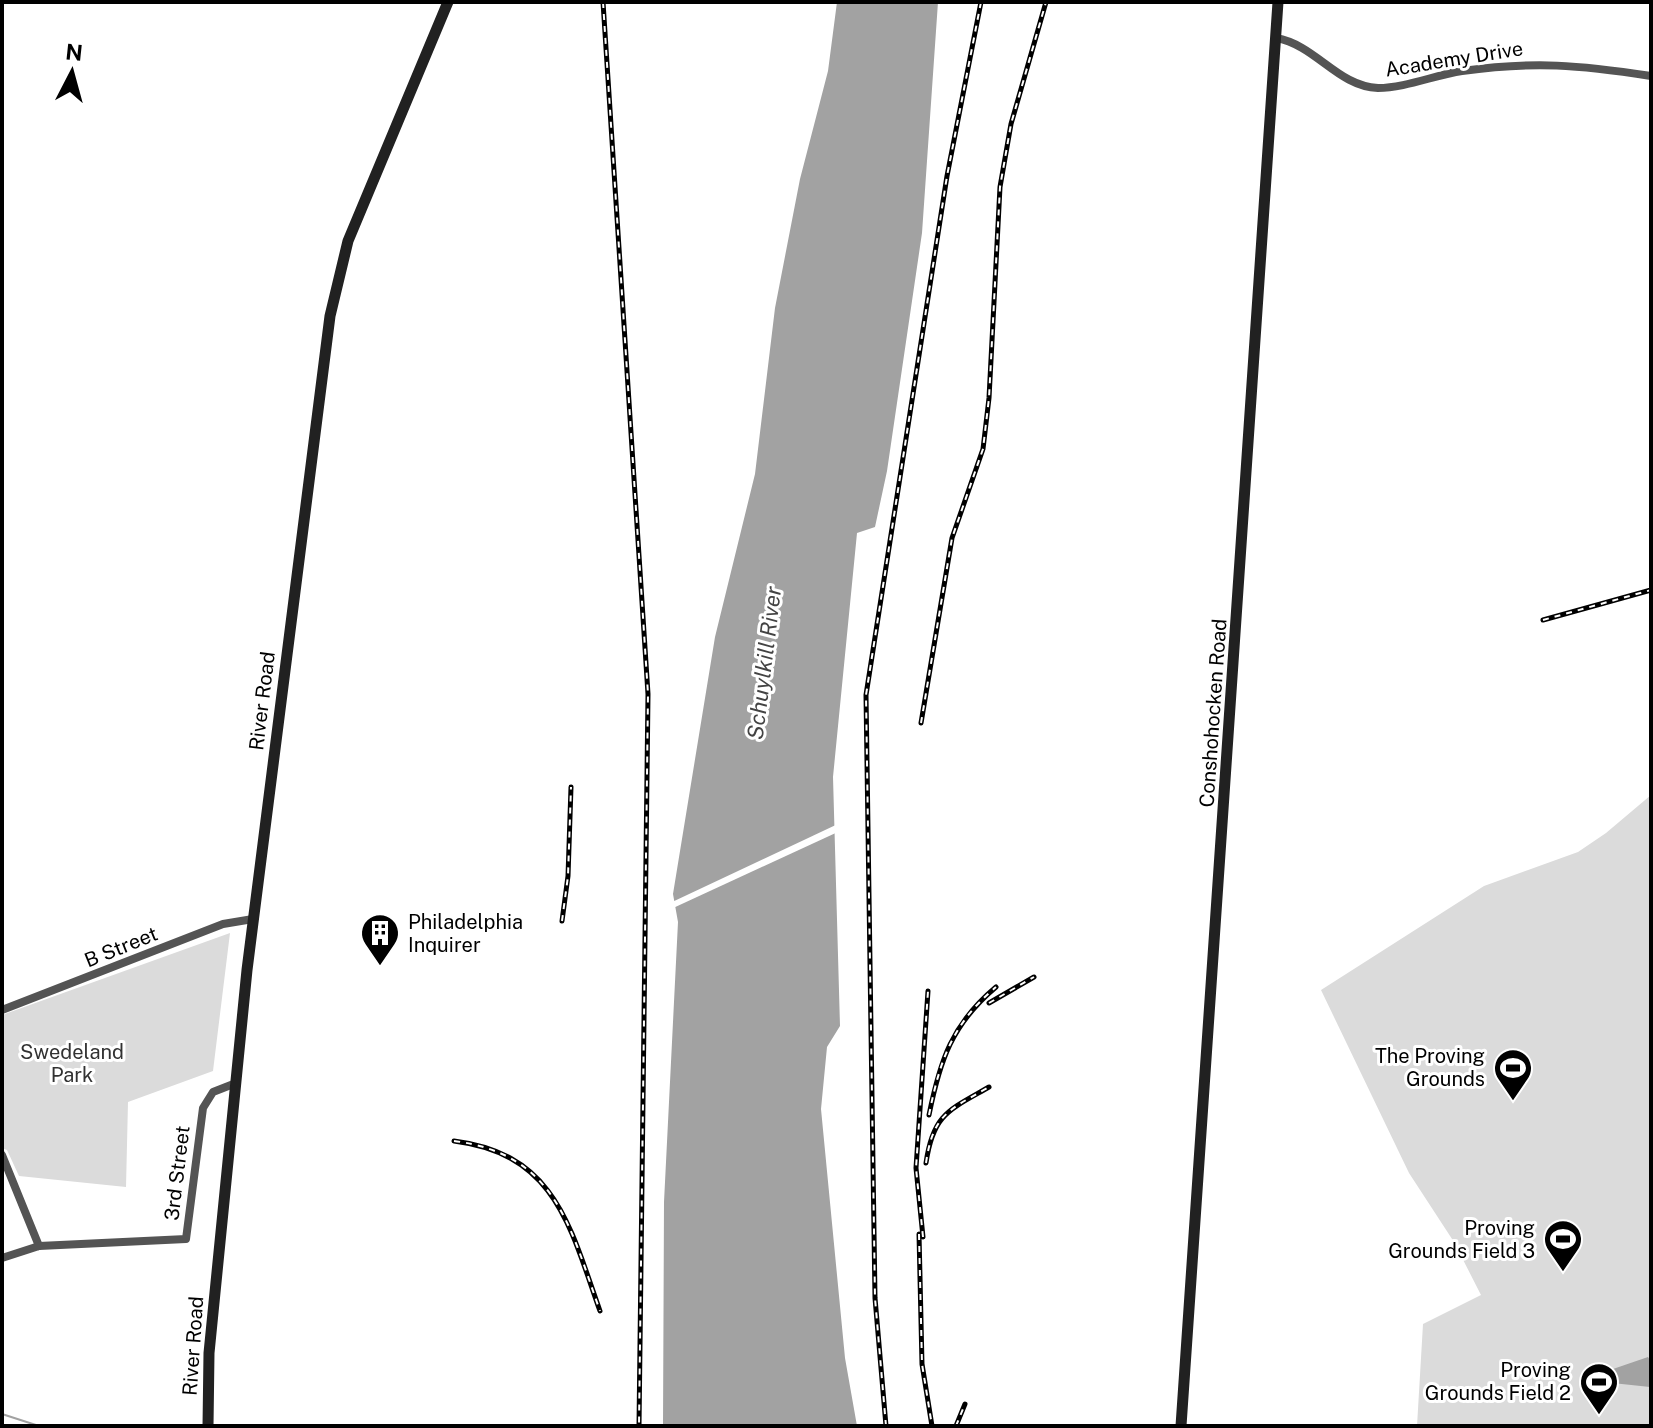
<svg xmlns="http://www.w3.org/2000/svg" width="1653" height="1428" font-family="'Public Sans',sans-serif">
<style>
.green{fill:#dbdbdb}
.water{fill:#a2a2a2}
.pier{fill:#fff}
.lines{fill:none;stroke-linecap:round;stroke-linejoin:round}
.stream{stroke:#a2a2a2;stroke-width:2}
.street{stroke:#545454;stroke-width:8}
.secondary{stroke:#212121;stroke-width:11}
.rail-casing{stroke:#000;stroke-width:5}
.rail{stroke:#fff;stroke-width:2;stroke-dasharray:6;stroke-linecap:butt}
.labels{text-anchor:middle;dominant-baseline:central;stroke-width:6;stroke-linejoin:round;paint-order:stroke}
.street-label{font-size:20px;fill:#000;stroke:#fff}
.poi-label{font-size:20px;fill:#000;stroke:#fff;text-anchor:end}
.park-label{font-size:20px;fill:#323232;stroke:#fff}
.water-label{font-size:22px;font-style:italic;fill:#434343;stroke:#fff}
</style>
<rect width="100%" height="100%" fill="#fff"/>
<g class="green">
<polygon points="1651,795 1651,1426 1417,1426 1423,1324 1481,1295 1454,1242 1409,1173 1321,990 1484,886 1578,852 1606,833"/>
<polygon points="230,933 213,1071 128,1102 126,1187 19,1176 7,1150 2,1148 2,1015"/>
</g>
<g class="water">
<polygon points="837,2 938,2 922,233 887,471 875,527 857,533 833,777 840,1026 827,1047 821,1109 845,1358 857,1426 663,1426 664,1202 678,922 673,894 715,637 755,474 775,308 800,179 828,71"/>
<polygon points="1648,1357 1651,1362 1650,1387 1603,1382 1601,1378 1613,1369"/>
</g>
<polygon class="pier" points="840,823 840,831 671,909 670,903"/>
<g class="lines">
<g class="stream">
<polyline points="2,1414 39,1426"/>
<polyline points="230,1426 232,1426"/>
<polyline points="240,1426 258,1426"/>
</g>
<g class="street">
<path d="M1276 38C1316 45 1337 86 1378 88 1405 88 1435 75 1462 71 1535 61 1579 65 1651 76"/>
<polyline points="2,1010 223,924 253,919"/>
<polyline points="2,1155 39,1246"/>
<polyline points="2,1258 39,1246 186,1239 203,1108 213,1092 236,1083"/>
</g>
<g class="secondary">
<polyline points="208,1426 209,1353 247,970 330,316 348,241 448,2"/>
<polyline points="1181,1426 1278,2"/>
</g>
<defs>
<g id="rail">
<polyline points="603,2 648,694 639,1426"/>
<polyline points="1543,620 1651,590"/>
<polyline points="921,723 952,538 983,449 989,398 1000,187 1011,124 1046,2"/>
<polyline points="562,921 568,876 571,787"/>
<polyline points="989,1003 1034,977"/>
<path d="M929 1115C940 1060 952 1024 996 987"/>
<path d="M454 1141C556 1154 570 1227 600 1311"/>
<path d="M926 1163C933 1114 949 1110 989 1087"/>
<polyline points="919,1234 922,1364 932,1426"/>
<polyline points="923,1237 916,1168 928,991"/>
<polyline points="886,1426 875,1298 866,695 947,176 981,2"/>
<polyline points="956,1426 965,1404"/>
</g>
</defs>
<use href="#rail" class="rail-casing"/>
<use href="#rail" class="rail"/>
</g>
<defs>
<symbol id="building-pin" viewBox="-11 -11 22 30"><path d="M0 17L-7.5 6A9.5 9.5 0 1 1 7.5 6Z" fill="#000" stroke="#fff"/><path d="M-4-6H4V6H1V3H-1V6H-4ZM-2.5-4.3h1.7v1.8h-1.7ZM.8-4.3h1.7v1.8H.8ZM-2.5-1h1.7V.8h-1.7ZM.8-1h1.7V.8H.8Z" fill="#fff"/></symbol>
<symbol id="stadium-pin" viewBox="-11 -11 22 30"><path d="M0 17L-7.5 6A9.5 9.5 0 1 1 7.5 6Z" fill="#000" stroke="#fff"/><path d="M0-5a6.5 5 0 1 0 0 10a6.5 5 0 1 0 0-10ZM-3.5-1.8h7v3.6h-7Z" fill="#fff"/></symbol>
</defs>
<g fill-rule="evenodd">
<use href="#building-pin" x="358" y="911" width="44" height="60"/>
<use href="#stadium-pin" x="1491" y="1046" width="44" height="60"/>
<use href="#stadium-pin" x="1541" y="1217" width="44" height="60"/>
<use href="#stadium-pin" x="1577" y="1360" width="44" height="60"/>
</g>
<g class="labels">
<g class="street-label">
<text transform="translate(1454 59) rotate(-9)">Academy Drive</text>
<text transform="translate(262 701) rotate(-83)">River Road</text>
<text transform="translate(1213 713) rotate(-86)">Conshohocken Road</text>
<text transform="translate(121 947) rotate(-22)">B Street</text>
<text transform="translate(177 1173) rotate(-83)">3rd Street</text>
<text transform="translate(193 1346) rotate(-86)">River Road</text>
</g>
<g class="poi-label">
<text x="408" y="922" text-anchor="start">Philadelphia<tspan x="408" dy="23">Inquirer</tspan></text>
<text x="1485" y="1056">The Proving<tspan x="1485" dy="23">Grounds</tspan></text>
<text x="1535" y="1228">Proving<tspan x="1535" dy="23">Grounds Field 3</tspan></text>
<text x="1571" y="1370">Proving<tspan x="1571" dy="23">Grounds Field 2</tspan></text>
</g>
<g class="park-label">
<text x="72" y="1052">Swedeland<tspan x="72" dy="23">Park</tspan></text>
</g>
<g class="water-label">
<text transform="translate(764 663) rotate(-83)">Schuylkill River</text>
</g>
</g>
<rect width="1653" height="1428" fill="none" stroke="#000000" stroke-width="8"/>
<g transform="translate(72 72) rotate(6)" stroke="#ffffff" stroke-width="6" paint-order="stroke">
<path d="M0-6L14 30L0 20L-14 30Z" fill="#000000"/>
<text y="-12" font-size="22" font-weight="bold" text-anchor="middle" fill="#000000">N</text>
</g>
</svg>
